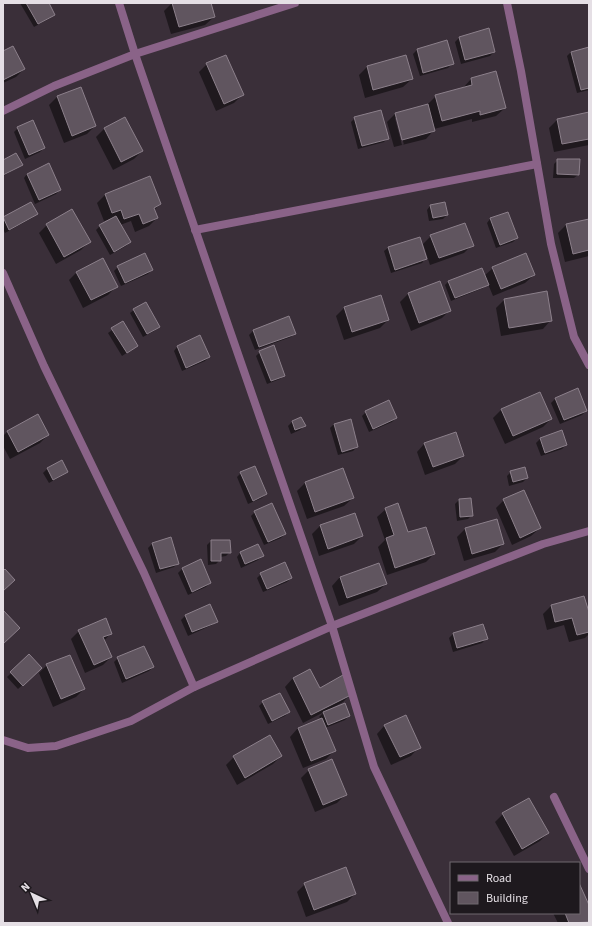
<svg xmlns="http://www.w3.org/2000/svg" width="592" height="926" font-family="'Source Sans 3',sans-serif">
<style>
.shadow{fill:#0007;fill-rule:evenodd}
.building{fill:#60555f;stroke:#8c808b}
.lines{fill:none;stroke-linecap:round;stroke-linejoin:round}
.minor{stroke:#8a6388;stroke-width:8}
</style>
<rect width="100%" height="100%" fill="#3a2f39"/>
<g class="shadow">
<polygon points="20,3 47,3 54,14 50,18 34,27"/>
<polygon points="172,3 210,3 214,17 205,25 171,34 164,11"/>
<polygon points="488,30 494,52 490,56 461,64 455,42 459,38"/>
<polygon points="589,48 589,90 577,93 567,56 571,52"/>
<polygon points="417,50 452,64 448,68 420,76 413,54"/>
<polygon points="3,52 24,69 16,77 3,83"/>
<polygon points="405,57 412,79 403,87 365,98 359,75 367,67"/>
<polygon points="207,64 242,95 234,103 216,111 199,72"/>
<path d="M471 79 505 108 496 116 472 122V119L434 129V130L426 139 394 147 387 122 395 114 428 105V104L436 96 463 88ZM395 118H397L404 145H402Z"/>
<polygon points="57,97 95,126 87,134 64,143 49,105"/>
<polygon points="589,113 589,145 554,152 549,128 557,120"/>
<polygon points="125,118 142,151 134,159 113,170 96,137 104,129"/>
<polygon points="355,118 388,138 384,142 358,149 351,122"/>
<polygon points="18,128 44,148 40,152 25,159 14,132"/>
<polygon points="558,160 578,175 574,178 553,178 554,164"/>
<polygon points="3,162 21,164 17,168 3,176"/>
<polygon points="27,174 60,190 56,194 35,204 24,178"/>
<polygon points="105,195 160,204 154,210 157,218 149,226 135,232 131,221 120,225 130,242 126,246 110,255 96,230 100,226 110,220 110,219 104,221 97,203"/>
<polygon points="31,203 36,214 32,218 5,233 3,229 3,218"/>
<polygon points="430,206 447,215 443,219 429,221 427,210"/>
<polygon points="508,213 517,238 513,242 496,248 487,223 490,219"/>
<polygon points="589,220 589,256 565,262 558,233 566,225"/>
<polygon points="47,225 89,242 81,250 56,264 39,233"/>
<polygon points="431,236 472,245 464,253 430,265 423,244"/>
<polygon points="419,238 425,259 422,263 391,273 384,251 388,248"/>
<polygon points="118,267 152,270 148,274 121,286 114,271"/>
<polygon points="493,268 534,275 525,283 493,296 488,284 483,288 451,301 445,285 449,281 484,276"/>
<polygon points="77,272 116,287 108,295 83,308 69,280"/>
<polygon points="408,294 450,310 442,318 411,331 400,302"/>
<polygon points="504,300 551,320 543,329 501,336 496,308"/>
<polygon points="344,308 388,320 380,328 344,340 336,316"/>
<polygon points="134,310 158,327 154,331 143,337 130,313"/>
<polygon points="122,323 137,346 122,356 108,333"/>
<polygon points="253,331 294,333 291,337 255,350 249,335"/>
<polygon points="177,347 209,357 205,361 182,371 174,351"/>
<polygon points="260,352 284,375 280,379 267,384 256,356"/>
<polygon points="577,390 586,411 582,415 560,424 551,403 555,399"/>
<polygon points="539,393 551,419 543,427 505,444 493,418 501,410"/>
<polygon points="366,412 396,418 392,422 369,432 362,416"/>
<polygon points="301,418 304,426 300,430 291,434 288,426 292,422"/>
<polygon points="334,424 357,447 353,451 338,455 330,428"/>
<polygon points="8,431 48,435 40,443 10,459 3,446 3,436"/>
<polygon points="540,439 566,445 562,449 541,456 536,443"/>
<polygon points="425,443 463,456 455,464 425,475 417,452"/>
<polygon points="61,461 67,471 63,475 49,483 43,473 47,469"/>
<polygon points="254,467 266,494 262,498 248,504 237,477 241,473"/>
<polygon points="343,470 353,498 344,506 307,519 297,491 305,483"/>
<polygon points="511,472 527,478 523,482 509,486 507,476"/>
<polygon points="459,500 472,515 468,519 457,521 455,504"/>
<polygon points="504,500 540,528 531,536 512,545 496,508"/>
<polygon points="386,509 408,534 434,554 426,562 387,575 378,547 385,540 377,517"/>
<polygon points="255,512 285,534 281,538 264,545 251,516"/>
<polygon points="355,514 362,536 354,544 319,556 312,534 320,526"/>
<polygon points="497,520 503,544 495,552 464,561 457,537 465,529"/>
<polygon points="211,541 230,552 226,556 220,557 220,560 216,564 208,565 207,545"/>
<polygon points="152,544 178,563 174,567 156,573 148,548"/>
<polygon points="240,553 262,556 258,560 241,568 237,557"/>
<polygon points="200,561 210,583 206,587 188,595 178,573 182,569"/>
<polygon points="261,574 291,578 287,582 263,592 257,578"/>
<polygon points="340,577 386,584 377,592 339,606 332,586"/>
<polygon points="210,605 216,621 212,625 188,636 181,620 185,616"/>
<polygon points="551,606 589,616 589,634 585,638 569,642 564,625 547,630 543,614"/>
<polygon points="482,626 486,639 482,643 453,652 449,638 453,634"/>
<polygon points="79,631 111,633 104,641 111,657 103,665 85,673 71,639"/>
<polygon points="29,656 41,668 18,689 7,677"/>
<polygon points="118,658 153,667 149,671 122,683 114,662"/>
<polygon points="47,665 84,689 76,697 53,707 39,673"/>
<polygon points="293,678 319,689 351,694 343,702 332,708 332,709 349,716 345,720 325,728 334,751 326,759 303,768 290,737 298,728 321,719 319,717 324,712 303,723 285,687"/>
<polygon points="263,702 289,712 285,716 268,724 259,706"/>
<polygon points="385,725 419,747 411,756 391,765 377,734"/>
<polygon points="281,756 273,764 237,785 226,765 234,757"/>
<polygon points="309,770 345,795 337,803 315,812 301,778"/>
<polygon points="503,814 548,833 540,841 514,856 495,822"/>
<polygon points="305,884 355,894 347,902 306,917 297,892"/>
<polygon points="579,885 589,907 589,923 558,923 553,913 579,913"/>
</g>
<g class="building">
<polygon points="26,3 49,3 55,15 38,24"/>
<polygon points="172,3 211,3 215,17 179,27"/>
<polygon points="489,28 495,52 465,60 459,37"/>
<polygon points="447,40 454,64 423,73 417,49"/>
<polygon points="13,46 25,69 3,80 3,51"/>
<polygon points="589,47 589,88 581,90 571,52"/>
<polygon points="226,55 244,95 224,104 206,63"/>
<polygon points="406,55 413,79 373,90 367,66"/>
<polygon points="496,71 506,108 480,115 480,111 442,121 435,95 472,85 471,78"/>
<polygon points="81,87 96,126 72,136 57,96"/>
<polygon points="428,104 435,131 402,140 395,113"/>
<polygon points="381,110 389,139 362,146 354,117"/>
<polygon points="589,112 589,139 562,144 557,119"/>
<polygon points="125,117 143,151 121,162 104,128"/>
<polygon points="33,120 45,148 29,155 17,127"/>
<polygon points="16,153 23,165 3,175 3,160"/>
<polygon points="557,159 580,159 579,175 557,174"/>
<polygon points="49,163 61,190 39,200 27,174"/>
<polygon points="150,176 161,204 154,208 158,218 143,224 139,214 124,219 121,210 112,213 105,194"/>
<polygon points="31,202 38,214 9,230 3,217"/>
<polygon points="445,202 448,215 433,218 430,205"/>
<polygon points="72,209 91,242 64,257 46,224"/>
<polygon points="508,212 518,238 500,245 490,218"/>
<polygon points="116,216 131,242 114,252 99,225"/>
<polygon points="589,219 589,250 573,254 566,224"/>
<polygon points="465,223 474,246 439,258 430,235"/>
<polygon points="420,237 427,259 395,270 388,247"/>
<polygon points="145,253 153,270 125,283 117,266"/>
<polygon points="526,253 535,275 501,289 492,267"/>
<polygon points="103,258 118,287 91,300 76,272"/>
<polygon points="482,268 489,285 455,298 448,281"/>
<polygon points="440,281 451,311 419,323 408,293"/>
<polygon points="547,291 552,321 509,328 504,299"/>
<polygon points="381,295 389,320 352,332 344,307"/>
<polygon points="146,302 160,327 147,334 133,309"/>
<polygon points="289,316 296,334 259,347 253,330"/>
<polygon points="123,321 138,346 127,353 111,328"/>
<polygon points="200,335 210,357 186,368 177,346"/>
<polygon points="274,345 285,376 271,381 259,351"/>
<polygon points="578,388 587,411 564,420 555,398"/>
<polygon points="540,392 552,419 513,436 501,409"/>
<polygon points="389,400 397,418 373,429 365,411"/>
<polygon points="38,414 49,435 18,452 7,431"/>
<polygon points="301,417 306,426 295,430 292,421"/>
<polygon points="351,419 358,447 342,452 334,424"/>
<polygon points="562,430 567,445 545,453 540,438"/>
<polygon points="456,432 464,456 433,467 424,443"/>
<polygon points="62,460 68,472 53,480 47,468"/>
<polygon points="255,466 267,494 253,501 240,472"/>
<polygon points="525,467 528,478 513,482 510,471"/>
<polygon points="343,468 354,498 315,512 305,482"/>
<polygon points="524,490 541,528 520,538 503,499"/>
<polygon points="471,498 473,516 460,517 459,499"/>
<polygon points="272,503 286,534 268,542 254,511"/>
<polygon points="398,503 408,532 426,527 435,554 395,568 386,538 394,535 385,508"/>
<polygon points="355,513 363,536 328,549 320,525"/>
<polygon points="497,519 504,544 472,554 465,528"/>
<polygon points="171,537 179,564 160,569 152,543"/>
<polygon points="211,540 230,540 231,553 221,553 221,561 211,561"/>
<polygon points="258,544 264,556 245,564 240,552"/>
<polygon points="201,559 211,583 192,592 182,568"/>
<polygon points="285,562 292,578 267,589 260,573"/>
<polygon points="379,563 387,584 347,598 340,577"/>
<polygon points="5,569 15,580 3,591 3,571"/>
<polygon points="584,596 589,612 589,632 577,635 572,618 555,622 551,605"/>
<polygon points="210,604 218,622 192,632 185,615"/>
<polygon points="3,610 20,628 3,644"/>
<polygon points="106,618 112,634 103,637 112,657 94,665 78,630"/>
<polygon points="483,624 488,639 457,648 453,633"/>
<polygon points="144,646 154,667 126,679 117,657"/>
<polygon points="29,654 42,668 23,686 10,672"/>
<polygon points="70,655 85,689 61,699 46,664"/>
<polygon points="310,669 320,688 343,675 353,694 311,715 293,678"/>
<polygon points="280,693 290,712 272,721 262,701"/>
<polygon points="345,703 350,716 328,725 323,712"/>
<polygon points="406,715 421,748 400,757 384,725"/>
<polygon points="322,718 336,751 311,761 298,728"/>
<polygon points="270,735 282,756 245,778 233,756"/>
<polygon points="332,759 347,795 323,805 308,769"/>
<polygon points="529,798 549,833 522,849 502,813"/>
<polygon points="346,867 356,894 314,910 304,883"/>
<polygon points="579,883 589,905 589,922 569,923 565,913 579,913"/>
</g>
<g class="lines">
<g class="minor">
<polyline points="119,3 135,54 228,325 332,626 374,767 448,923"/>
<polyline points="507,3 521,71 551,244 574,337 589,365"/>
<polyline points="3,111 54,86 135,54 295,3"/>
<polyline points="195,230 537,164"/>
<polyline points="3,273 44,366 144,573 194,687"/>
<polyline points="3,740 28,748 56,746 131,721 194,687 332,626 543,544 589,531"/>
<polyline points="554,797 589,869"/>
</g>
</g>
<rect width="592" height="926" fill="none" stroke="#e5dfe5" stroke-width="8"/>
<rect x="450" y="862" width="130" height="52" fill="#1e191e" stroke="#6e686e"/>
<rect x="458" y="875" width="20" height="6" fill="#8a6388" stroke="#6e686e"/>
<text x="486" y="882" font-size="12" fill="#e5dfe5">Road</text>
<rect x="458" y="892" width="20" height="12" fill="#60555f" stroke="#6e686e"/>
<text x="486" y="902" font-size="12" fill="#e5dfe5">Building</text>
<g transform="translate(32 894) rotate(316)" stroke="#1e191e" stroke-width="3" paint-order="stroke">
<path d="M0-3L7 15L0 10L-7 15Z" fill="#e5dfe5"/>
<text y="-6" font-size="11" font-weight="bold" text-anchor="middle" fill="#e5dfe5">N</text>
</g>
</svg>
